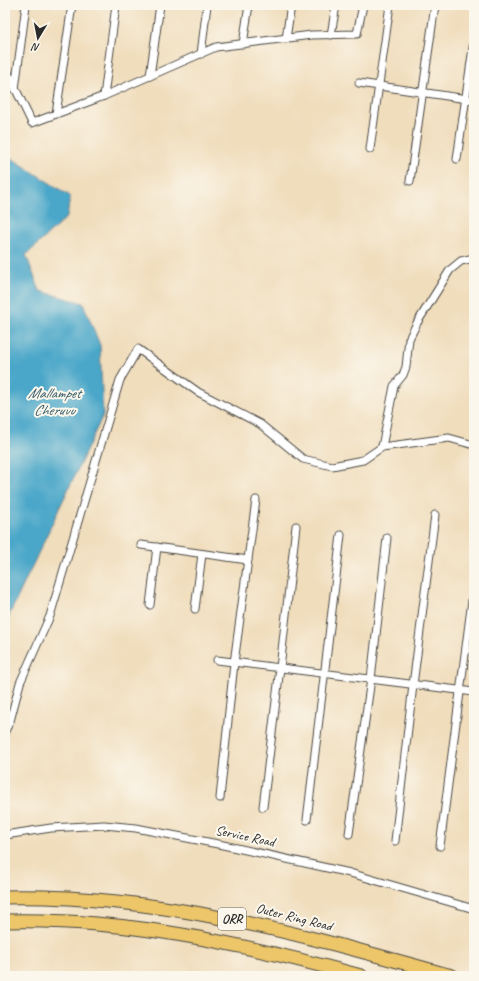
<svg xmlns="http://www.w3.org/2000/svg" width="479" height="981" font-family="Caveat,sans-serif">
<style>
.water{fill:#4ba7c9;stroke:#3b697a}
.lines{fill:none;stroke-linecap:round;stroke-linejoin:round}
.street-casing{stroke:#494641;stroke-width:9}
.highway-casing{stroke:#494641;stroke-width:15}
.street{stroke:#fff;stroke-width:7}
.highway{stroke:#ecc669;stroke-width:13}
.labels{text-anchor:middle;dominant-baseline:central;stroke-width:4;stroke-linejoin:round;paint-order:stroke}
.shield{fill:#fbf7ec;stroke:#696865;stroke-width:1}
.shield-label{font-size:13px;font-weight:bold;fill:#2b2b2b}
.street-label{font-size:14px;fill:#2b2b2b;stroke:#fbf7ec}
.water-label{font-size:15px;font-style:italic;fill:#385d6a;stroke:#fbf7ec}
</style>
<rect width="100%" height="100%" fill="#fbf7ec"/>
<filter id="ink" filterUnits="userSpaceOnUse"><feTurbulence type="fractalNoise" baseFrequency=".025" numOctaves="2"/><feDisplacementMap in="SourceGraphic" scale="8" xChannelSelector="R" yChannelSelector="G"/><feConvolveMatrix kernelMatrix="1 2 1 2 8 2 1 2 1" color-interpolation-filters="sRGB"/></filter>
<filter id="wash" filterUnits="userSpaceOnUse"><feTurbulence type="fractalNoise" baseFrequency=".012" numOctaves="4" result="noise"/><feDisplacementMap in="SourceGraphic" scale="16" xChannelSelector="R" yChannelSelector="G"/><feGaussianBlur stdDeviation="0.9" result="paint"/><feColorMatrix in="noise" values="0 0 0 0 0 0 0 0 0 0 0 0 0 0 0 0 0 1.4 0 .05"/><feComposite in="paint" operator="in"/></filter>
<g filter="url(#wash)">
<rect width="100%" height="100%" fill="#f0ddbc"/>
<polygon class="water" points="5,154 70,196 67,217 26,255 40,291 83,303 100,345 103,415 7,620 5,629"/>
</g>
<g filter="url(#ink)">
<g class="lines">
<defs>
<g id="street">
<polyline points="331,35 336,5"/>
<polyline points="286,39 291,5"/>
<polyline points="243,44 249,5"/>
<polyline points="201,54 207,5"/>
<polyline points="5,67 32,123 104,96 216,47 312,35 357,34 363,5"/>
<polyline points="150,76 160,5"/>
<polyline points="359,83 474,100"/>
<polyline points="15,89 26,5"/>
<polyline points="104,96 116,5"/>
<polyline points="56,114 72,5"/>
<polyline points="370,149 390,5"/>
<polyline points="457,159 474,41"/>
<polyline points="410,181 435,5"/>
<polyline points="382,447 394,386 403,375 406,367 409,339 417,323 450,270 461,261 474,258"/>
<polyline points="141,545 248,560"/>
<polyline points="150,605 157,547"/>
<polyline points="195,609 202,554"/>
<polyline points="217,660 474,692"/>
<polyline points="5,731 10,721 20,683 50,616 120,380 138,349 198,392 260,424 303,459 332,466 363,460 382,447 449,438 474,445"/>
<polyline points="220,798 234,663 256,500"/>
<polyline points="263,807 280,668 296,526"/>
<polyline points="307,820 341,535"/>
<polyline points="349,834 371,679 387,538"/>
<polyline points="5,835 51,828 104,825 136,828 223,845 350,873 474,909"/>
<polyline points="395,841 413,685 435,515"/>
<polyline points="440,846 474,585"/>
</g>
<g id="highway">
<path d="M5 897C162 894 303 935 452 976"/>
<path d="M5 921C126 918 244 944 361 976"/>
</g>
</defs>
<use href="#street" class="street-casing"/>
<use href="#highway" class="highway-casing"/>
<use href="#street" class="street"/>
<use href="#highway" class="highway"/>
</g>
</g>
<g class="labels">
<rect class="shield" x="218" y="908" width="28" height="22" rx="3"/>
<g class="shield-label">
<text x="232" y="919">ORR</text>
</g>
<g class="street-label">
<text transform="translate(245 836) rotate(12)">Service Road</text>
<text transform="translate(294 917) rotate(14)">Outer Ring Road</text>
</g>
<g class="water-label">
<text x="54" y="393">Mallampet<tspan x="54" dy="17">Cheruvu</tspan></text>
</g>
</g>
<rect width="479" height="981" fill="none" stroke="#fbf7ec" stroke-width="20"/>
<g transform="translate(38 38) rotate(190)" stroke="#fbf7ec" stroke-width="3" paint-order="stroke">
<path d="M0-3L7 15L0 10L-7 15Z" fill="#2b2b2b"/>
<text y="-6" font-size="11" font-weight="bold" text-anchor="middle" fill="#2b2b2b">N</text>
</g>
</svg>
